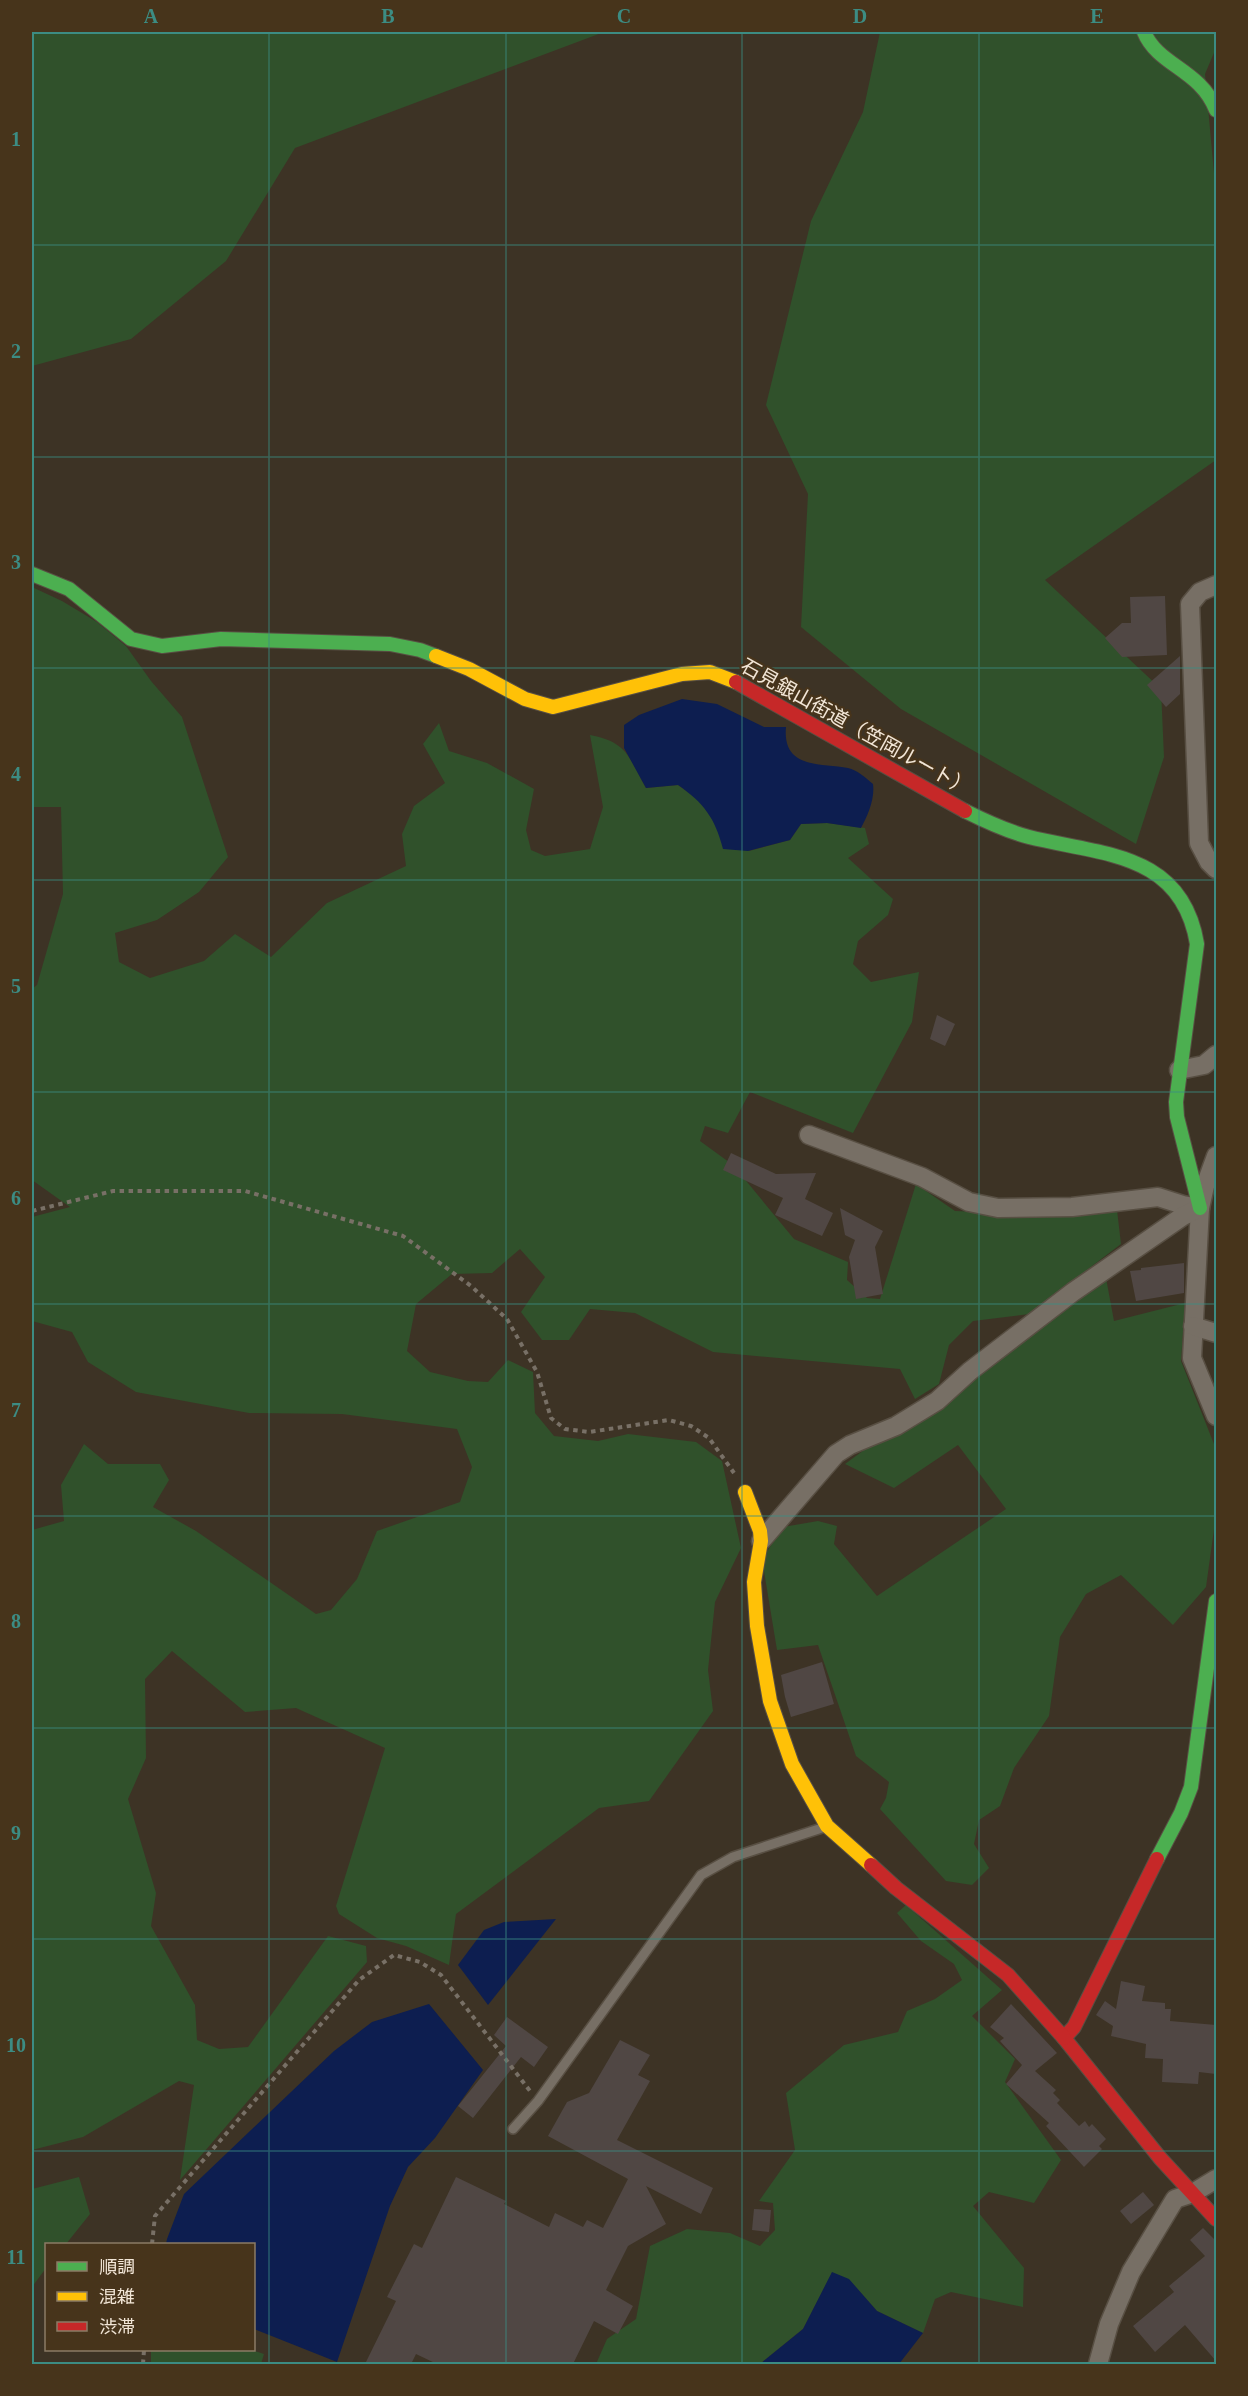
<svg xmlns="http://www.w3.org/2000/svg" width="1248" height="2396" font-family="'Times New Roman','Noto Sans JP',serif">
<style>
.green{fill:#30512b}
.water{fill:#0d1e50}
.building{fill:#504744}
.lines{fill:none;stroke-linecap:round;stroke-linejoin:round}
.lane-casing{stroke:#584f43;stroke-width:12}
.street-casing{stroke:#584f43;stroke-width:21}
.fast-casing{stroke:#584f43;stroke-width:16}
.slow-casing{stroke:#584f43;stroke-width:16}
.jam-casing{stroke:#584f43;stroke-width:16}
.path{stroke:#787066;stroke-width:4;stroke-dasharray:4.5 4.5;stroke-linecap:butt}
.lane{stroke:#776f65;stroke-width:9}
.street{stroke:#776f65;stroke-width:18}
.fast{stroke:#4caf50;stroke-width:14}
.slow{stroke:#ffc107;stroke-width:14}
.jam{stroke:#c62828;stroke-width:14}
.grid{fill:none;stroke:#3c8c83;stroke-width:1.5;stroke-opacity:0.55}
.labels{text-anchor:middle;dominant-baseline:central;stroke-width:4.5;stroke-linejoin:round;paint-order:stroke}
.street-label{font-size:20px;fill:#f2e6d7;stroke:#47341b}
.neatline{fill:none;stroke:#3c8c83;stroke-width:2}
.grid-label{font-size:20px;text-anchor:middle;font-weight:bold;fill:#3c8c83}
</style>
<rect width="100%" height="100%" fill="#3d3325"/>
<g class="green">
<polygon points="32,32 604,32 295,148 226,261 131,339 32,366"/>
<polygon points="880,32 1216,32 1216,48 1205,74 1216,195 1216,460 1045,580 1161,689 1164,757 1136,844 901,709 801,627 808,494 766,405 811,221 863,112"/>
<path d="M32 587 62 601 97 622 126 646 151 681 182 717 228 857 199 892 157 920 115 933 119 962 150 978 204 961 235 934 271 957 327 903 406 866 402 834 414 806 445 783 423 744 439 723 449 751 487 763 534 789 526 830 531 850 545 856 590 849 603 807 590 735C628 742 629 758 646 788L678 785 699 800 717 826 749 851 790 840 801 824 827 823 865 828 869 844 848 858 893 899 888 915 858 941 853 964 871 982 919 972 912 1022 853 1133 750 1092 728 1133 705 1126 700 1141 733 1165 794 1239 848 1262 847 1280 867 1298 880 1299 916 1184 955 1211 1028 1214 1117 1210 1121 1244 1029 1314 973 1321 949 1345 939 1384 915 1399 900 1369 713 1352 635 1313 590 1309 569 1340H542L521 1312 545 1277 520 1249 492 1273 452 1274 416 1304 407 1351 430 1372 468 1381 488 1382 508 1360 533 1372 535 1413 554 1436 598 1441 628 1434 696 1442 722 1461 741 1548 715 1602 708 1670 713 1711 649 1801 599 1808 456 1914 449 1965 406 1946 377 1938 339 1914 336 1906 385 1748 296 1708 245 1712 172 1651 145 1679 146 1758 128 1799 156 1893 151 1926 195 2005 197 2040 219 2049 248 2047 328 1936 366 1946 367 1962 180 2180 194 2085 179 2081 83 2137 32 2150V1530L64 1521 61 1485 84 1444 108 1464H160L169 1480 153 1507 196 1531 316 1614 331 1610 357 1579 377 1531 460 1502 472 1467 457 1429 342 1414 249 1413 136 1392 88 1362 72 1332 32 1321V1217L70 1207 32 1180V989L37 985 63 894 61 807H32Z"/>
<polygon points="1106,1278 1114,1321 1185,1303 1181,1361 1216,1449 1216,1515 1206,1587 1173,1625 1121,1575 1086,1594 1060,1637 1049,1716 1014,1768 1000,1806 979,1820 974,1844 989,1868 972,1885 946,1881 880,1809 886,1798 889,1782 856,1756 818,1645 777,1650 762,1559 783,1527 818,1521 837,1526 834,1544 877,1596 1006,1509 958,1445 894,1488 845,1464 879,1439 932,1415 1046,1321"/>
<polygon points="906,1905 1002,1990 972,2016 1015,2059 1005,2082 1061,2160 1034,2203 989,2192 973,2206 1024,2268 1023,2307 951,2292 935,2299 923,2333 877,2311 849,2280 832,2273 803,2329 760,2364 596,2364 607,2339 636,2319 650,2246 687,2229 730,2233 760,2246 775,2230 773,2203 759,2201 795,2150 786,2093 844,2045 898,2032 907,2011 935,1999 962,1980 954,1964 921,1941 897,1913"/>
<polygon points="79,2177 90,2214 66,2244 46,2244 46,2268 32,2287 32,2189"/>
<polygon points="151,2350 252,2350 264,2354 261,2364 151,2364"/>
</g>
<g class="water">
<path d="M682 699 717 704 764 727H786C782 769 821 763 848 768 857 770 866 778 873 784 875 799 868 815 861 828L827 823 801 824 790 840 748 851 723 849C715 818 704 803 678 785L646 788 624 748V725L639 715Z"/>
<polygon points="556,1919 488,2005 458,1965 484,1930 504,1922"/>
<polygon points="429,2004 483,2070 435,2138 408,2167 390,2206 337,2362 254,2329 254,2244 166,2244 167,2239 184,2194 334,2051 372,2022"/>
<polygon points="832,2272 849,2279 877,2311 923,2333 899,2364 760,2364 803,2329"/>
</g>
<g class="building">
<polygon points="1165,596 1167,655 1122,657 1105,638 1122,623 1131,623 1130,597"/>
<polygon points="1180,656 1180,694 1166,707 1147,685"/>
<polygon points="937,1015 955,1024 945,1046 930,1039"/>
<polygon points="731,1153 776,1174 816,1173 805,1199 833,1213 822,1236 775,1215 783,1198 723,1170"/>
<polygon points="840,1208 883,1231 875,1247 883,1294 856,1299 849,1257 855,1240 845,1235"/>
<polygon points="1184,1263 1184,1293 1136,1301 1130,1271 1141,1270 1141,1268"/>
<polygon points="822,1662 834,1704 791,1717 785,1697 781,1675"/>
<polygon points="1121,1981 1145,1986 1142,2001 1165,2003 1165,2009 1171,2009 1170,2021 1216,2025 1216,2074 1199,2072 1198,2084 1162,2082 1163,2059 1145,2058 1146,2044 1111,2036 1113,2026 1096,2015 1105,2001 1116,2009"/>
<polygon points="1011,2004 1057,2053 1035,2071 1056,2090 1053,2093 1060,2100 1057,2103 1079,2126 1085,2121 1089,2127 1092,2124 1106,2139 1099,2146 1102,2149 1084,2167 1046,2126 1049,2123 1006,2084 1022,2065 1000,2041 1004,2038 990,2027"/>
<polygon points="507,2017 548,2047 534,2067 521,2057 473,2118 458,2106 506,2046 494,2035"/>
<polygon points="620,2040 650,2055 638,2075 650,2081 617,2140 713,2188 701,2214 646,2186 666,2224 628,2246 606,2290 633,2306 618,2334 594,2321 573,2364 437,2364 416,2354 411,2364 365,2364 396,2301 387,2297 414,2244 422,2248 456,2177 506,2201 504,2204 549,2227 555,2213 583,2227 587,2220 603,2228 628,2179 548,2136 567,2102 589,2093"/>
<polygon points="1143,2192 1154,2205 1131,2224 1120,2211"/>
<polygon points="754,2209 771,2210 769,2232 752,2230"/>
<polygon points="1203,2228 1216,2241 1216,2361 1185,2325 1155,2352 1133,2326 1174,2292 1169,2286 1205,2256 1190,2240"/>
</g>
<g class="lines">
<defs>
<polyline id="lane" points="513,2129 538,2101 701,1875 733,1857 825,1827"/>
<g id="street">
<polyline points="1216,585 1200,592 1190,604 1199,843 1209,862 1216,869"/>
<polyline points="1179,1070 1204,1065 1216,1055"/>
<polyline points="809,1135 922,1177 969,1202 998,1208 1072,1207 1158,1197 1183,1205 1200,1208"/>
<polyline points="1216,1156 1205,1186 1200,1208 1192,1358 1216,1416"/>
<polyline points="1193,1326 1216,1333"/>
<polyline points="761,1541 836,1454 850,1445 896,1426 937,1401 970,1371 1073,1292 1183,1216 1200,1208"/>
<polyline points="1098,2364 1109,2324 1131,2272 1175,2199 1193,2193 1216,2179"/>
</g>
<g id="fast">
<path d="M1144 32C1158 66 1200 69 1216 110"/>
<polyline points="32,574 69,589 131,639 162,646 221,639 390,644 420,650 436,656"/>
<path d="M965 811C985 821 1006 831 1029 837 1102 855 1182 852 1197 944L1176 1102 1177 1117 1200 1208"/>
<polyline points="1157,1859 1181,1813 1191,1787 1216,1601"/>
</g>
<g id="slow">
<polyline points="436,656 469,669 525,699 553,707 682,674 710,672 736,682"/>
<polyline points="745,1492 760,1531 761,1541 754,1582 757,1626 770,1701 792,1764 827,1826 871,1865"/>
</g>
<g id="jam">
<polyline points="736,682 965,811"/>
<polyline points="1157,1859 1074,2027 1064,2038 1160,2158 1216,2219"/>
<polyline points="871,1865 896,1888 1008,1975 1064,2038"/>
</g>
</defs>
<use href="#lane" class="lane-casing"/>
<use href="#street" class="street-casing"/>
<use href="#fast" class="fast-casing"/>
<use href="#slow" class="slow-casing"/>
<use href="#jam" class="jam-casing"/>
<g class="path">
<polyline points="32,1211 113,1191 245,1191 403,1236 471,1286 507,1319 537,1372 551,1418 565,1429 589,1432 669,1420 691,1426 709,1438 734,1473"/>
<polyline points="152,2244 155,2216 359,1980 394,1955 420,1962 441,1975 530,2091"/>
<polyline points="143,2364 144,2350"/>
</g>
<use href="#lane" class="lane"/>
<use href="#street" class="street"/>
<use href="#fast" class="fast"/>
<use href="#slow" class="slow"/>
<use href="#jam" class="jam"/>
</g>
<path class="grid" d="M269 32V2364M506 32V2364M742 32V2364M979 32V2364M32 245H1216M32 457H1216M32 668H1216M32 880H1216M32 1092H1216M32 1304H1216M32 1516H1216M32 1728H1216M32 1939H1216M32 2151H1216"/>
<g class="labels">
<g class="street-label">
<text transform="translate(856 727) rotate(29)">石見銀山街道（笠岡ルート）</text>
</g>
</g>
<rect width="1248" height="2396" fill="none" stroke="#47341b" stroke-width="66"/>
<rect x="45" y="2243" width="210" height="108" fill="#47341b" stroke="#8b7b66" stroke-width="1.5"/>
<rect x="57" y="2262" width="30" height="9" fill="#4caf50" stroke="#8b7b66" stroke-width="1.5"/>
<text x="99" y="2273" font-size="18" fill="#f2e6d7">順調</text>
<rect x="57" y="2292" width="30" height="9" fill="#ffc107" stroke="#8b7b66" stroke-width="1.5"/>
<text x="99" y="2303" font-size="18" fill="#f2e6d7">混雑</text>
<rect x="57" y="2322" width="30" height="9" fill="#c62828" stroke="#8b7b66" stroke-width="1.5"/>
<text x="99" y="2333" font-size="18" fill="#f2e6d7">渋滞</text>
<rect x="33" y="33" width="1182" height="2330" class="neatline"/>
<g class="grid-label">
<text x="151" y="23">A</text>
<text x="388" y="23">B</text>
<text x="624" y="23">C</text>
<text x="860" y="23">D</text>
<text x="1097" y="23">E</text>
<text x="16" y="146">1</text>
<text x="16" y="358">2</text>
<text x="16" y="569">3</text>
<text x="16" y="781">4</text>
<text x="16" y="993">5</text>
<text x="16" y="1205">6</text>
<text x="16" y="1417">7</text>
<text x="16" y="1628">8</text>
<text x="16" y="1840">9</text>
<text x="16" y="2052">10</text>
<text x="16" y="2264">11</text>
</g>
</svg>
